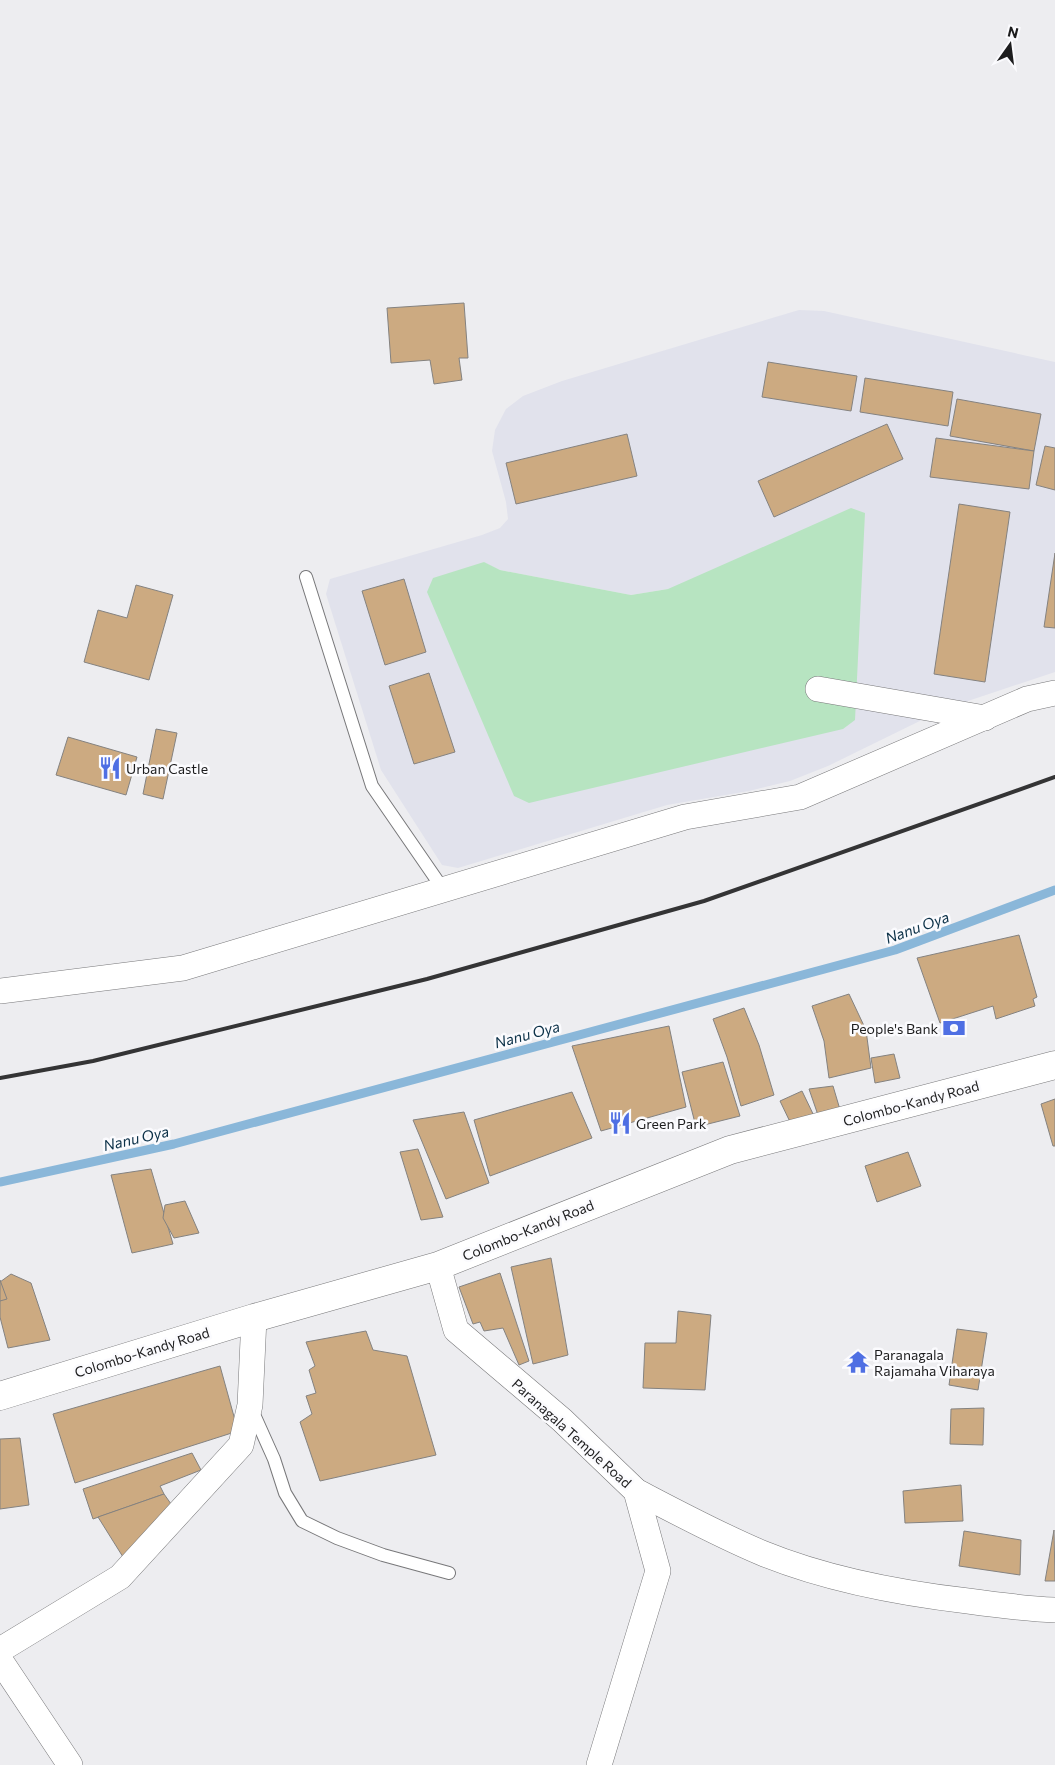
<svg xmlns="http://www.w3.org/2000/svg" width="1055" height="1765" font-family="Commissioner,sans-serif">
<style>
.built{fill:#e1e2ec;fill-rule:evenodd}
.green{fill:#b7e4c1}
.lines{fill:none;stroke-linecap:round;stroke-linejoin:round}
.stream{stroke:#8ab7d9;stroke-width:9}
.building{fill:#ccaa81;stroke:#848280}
.lane-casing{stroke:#78787a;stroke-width:14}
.street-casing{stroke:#78787a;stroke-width:26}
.highway-casing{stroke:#78787a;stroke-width:29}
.lane{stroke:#fff;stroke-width:12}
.street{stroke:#fff;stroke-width:25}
.highway{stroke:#fff;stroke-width:28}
.rail{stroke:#343435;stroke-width:4}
.labels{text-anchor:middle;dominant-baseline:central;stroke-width:5;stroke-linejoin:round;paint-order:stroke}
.poi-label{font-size:14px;fill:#1d1d1e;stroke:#fbfbfe;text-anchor:start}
.street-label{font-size:14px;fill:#1d1d1e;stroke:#fbfbfe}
.water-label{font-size:15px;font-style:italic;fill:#0b3047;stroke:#fbfbfe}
</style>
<rect width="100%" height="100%" fill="#ededf0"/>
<path class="built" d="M799 310 824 311 1055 362V672L968 701 930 716 828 766 790 781 749 791 667 805 458 868 442 865 381 770 326 594 330 579 482 535 500 528 508 519 506 502 492 451 495 430 506 409 523 396 562 381ZM483 562 500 570 631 595 668 589 514 796Z"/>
<polygon class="green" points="851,508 865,513 855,720 843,729 529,803 514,796 427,592 433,578 484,562 500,570 631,595 668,589"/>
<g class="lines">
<polyline class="stream" points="0,1182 174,1144 895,950 1055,890"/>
</g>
<g class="building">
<polygon points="464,303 468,358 459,358 462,380 434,384 430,360 391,363 387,308"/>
<polygon points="768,362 857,376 851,411 762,397"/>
<polygon points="865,378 953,392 948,426 860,412"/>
<polygon points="957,399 1041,414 1034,451 950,436"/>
<polygon points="887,424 903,459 774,517 758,481"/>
<polygon points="627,434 637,476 516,504 506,463"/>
<polygon points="936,438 1034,451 1029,489 930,477"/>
<polygon points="1045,446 1055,448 1055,490 1036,485"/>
<polygon points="959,504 1010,512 985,682 934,674"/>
<polygon points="1055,553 1055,628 1044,627"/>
<polygon points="404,579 426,652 385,665 362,591"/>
<polygon points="136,585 173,595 149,680 84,662 98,610 127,618"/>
<polygon points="429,673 455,752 414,764 389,686"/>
<polygon points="156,729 177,733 163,799 143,794"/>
<polygon points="68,737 137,757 126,795 56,775"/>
<polygon points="1019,935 1037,997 1033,999 1035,1006 996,1019 993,1006 940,1023 917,958"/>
<polygon points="849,994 866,1030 871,1068 829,1078 824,1041 812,1006"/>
<polygon points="744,1008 759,1045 774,1095 741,1106 727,1057 713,1019"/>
<polygon points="669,1026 686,1107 601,1131 572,1046"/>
<polygon points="894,1054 900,1078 875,1083 871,1058"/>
<polygon points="723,1062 740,1116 696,1127 682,1072"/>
<polygon points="833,1086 841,1113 819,1118 809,1089"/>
<polygon points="802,1091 815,1118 792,1126 780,1101"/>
<polygon points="572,1092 592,1138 490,1176 474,1120"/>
<polygon points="1055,1099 1055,1146 1053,1146 1041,1104"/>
<polygon points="464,1112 489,1183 446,1199 413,1120"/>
<polygon points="418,1149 443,1217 421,1220 400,1152"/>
<polygon points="908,1152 921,1186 877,1202 865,1166"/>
<polygon points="151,1169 173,1244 132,1253 111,1175"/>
<polygon points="185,1201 199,1233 174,1238 163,1218 165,1205"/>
<polygon points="551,1258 568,1355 533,1364 511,1267"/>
<polygon points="500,1273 529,1361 519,1365 503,1328 484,1331 480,1322 473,1324 459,1287"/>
<polygon points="11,1274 31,1283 50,1340 8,1348 0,1317 0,1282"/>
<polygon points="0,1280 7,1299 0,1301"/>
<polygon points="678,1311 711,1315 705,1390 643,1388 645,1343 676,1343"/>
<polygon points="957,1329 987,1333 978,1390 949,1385"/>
<polygon points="366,1331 373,1350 407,1356 436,1455 320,1481 300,1422 312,1414 306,1396 316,1393 309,1370 315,1366 306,1342"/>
<polygon points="220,1366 238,1431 75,1483 53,1414"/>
<polygon points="984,1408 983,1445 950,1444 951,1409"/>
<polygon points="20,1438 29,1505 0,1509 0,1439"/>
<polygon points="192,1453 201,1470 160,1486 164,1494 93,1519 83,1489"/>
<polygon points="961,1485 963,1521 905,1523 903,1491"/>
<polygon points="164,1494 176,1511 123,1557 98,1517"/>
<polygon points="1054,1530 1055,1581 1045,1581"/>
<polygon points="964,1531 1021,1540 1020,1575 959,1566"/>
</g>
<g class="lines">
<defs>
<g id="lane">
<polyline points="306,577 372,786 443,889"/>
<polyline points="252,1410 274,1459 285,1493 302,1521 337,1538 383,1555 449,1573"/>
</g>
<g id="street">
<polyline points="818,689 985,718"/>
<polyline points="0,991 183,968 685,817 800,797 1027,699 1055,693"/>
<polyline points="438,1266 456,1330 562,1420 636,1491 658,1571 599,1765"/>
<path d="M636 1491C678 1513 719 1535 762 1553 828 1580 899 1593 968 1601 997 1605 1026 1609 1055 1610"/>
<polyline points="0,1650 120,1577 241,1445 250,1405 254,1318"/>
<polyline points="0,1660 70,1765"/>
</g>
<polyline id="highway" points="0,1396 254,1318 438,1266 730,1150 1055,1065"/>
</defs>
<use href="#lane" class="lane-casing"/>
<use href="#street" class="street-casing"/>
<use href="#highway" class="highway-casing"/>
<use href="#lane" class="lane"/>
<use href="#street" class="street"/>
<use href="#highway" class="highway"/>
<polyline class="rail" points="0,1078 93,1061 427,979 704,901 1055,777"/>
</g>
<defs>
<symbol id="restaurant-bare" viewBox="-9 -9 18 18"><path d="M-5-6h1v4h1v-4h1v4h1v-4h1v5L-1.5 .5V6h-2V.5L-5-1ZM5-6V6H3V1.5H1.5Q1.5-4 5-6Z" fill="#4f6fe3" stroke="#fbfbfe" stroke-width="2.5" paint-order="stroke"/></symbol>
<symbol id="bank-bare" viewBox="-9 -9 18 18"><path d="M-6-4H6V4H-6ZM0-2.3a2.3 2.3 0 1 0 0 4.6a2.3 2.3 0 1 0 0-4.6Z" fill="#4f6fe3" stroke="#fbfbfe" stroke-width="2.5" paint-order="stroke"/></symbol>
<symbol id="temple-bare" viewBox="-9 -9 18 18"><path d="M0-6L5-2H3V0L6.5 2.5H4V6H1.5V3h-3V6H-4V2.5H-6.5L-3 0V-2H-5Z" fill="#4f6fe3" stroke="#fbfbfe" stroke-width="2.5" paint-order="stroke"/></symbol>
</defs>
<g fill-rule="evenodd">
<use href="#restaurant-bare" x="94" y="752" width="32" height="32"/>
<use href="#bank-bare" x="938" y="1012" width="32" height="32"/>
<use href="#restaurant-bare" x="604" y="1107" width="32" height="32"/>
<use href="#temple-bare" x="842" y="1346" width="32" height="32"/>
</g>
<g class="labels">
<g class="poi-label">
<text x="126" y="768">Urban Castle</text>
<text x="938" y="1028" text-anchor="end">People's Bank</text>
<text x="636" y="1123">Green Park</text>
<text x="874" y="1354">Paranagala<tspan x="874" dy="16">Rajamaha Viharaya</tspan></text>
</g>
<g class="street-label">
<text transform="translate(911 1103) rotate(-15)">Colombo-Kandy Road</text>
<text transform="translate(528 1230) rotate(-22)">Colombo-Kandy Road</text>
<text transform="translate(142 1352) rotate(-17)">Colombo-Kandy Road</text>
<text transform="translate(572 1433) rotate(42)">Paranagala Temple Road</text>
</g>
<g class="water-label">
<text transform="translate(917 927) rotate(-20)">Nanu Oya</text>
<text transform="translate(527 1034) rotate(-15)">Nanu Oya</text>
<text transform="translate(136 1138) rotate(-13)">Nanu Oya</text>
</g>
</g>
<g transform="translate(1010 45) rotate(14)" stroke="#fbfbfe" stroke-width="4" paint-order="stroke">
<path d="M0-4L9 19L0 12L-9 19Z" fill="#1d1d1e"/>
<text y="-8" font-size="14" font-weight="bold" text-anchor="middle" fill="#1d1d1e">N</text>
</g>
</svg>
